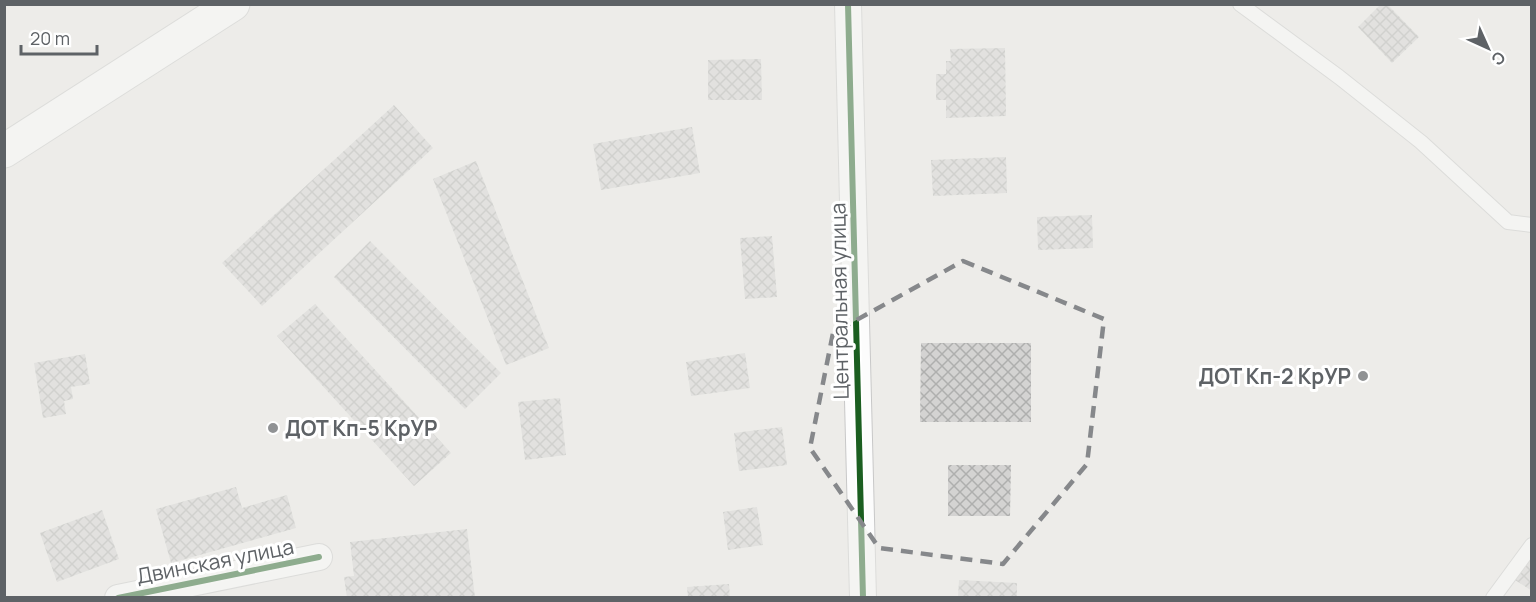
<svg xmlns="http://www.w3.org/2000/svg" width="1536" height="602" font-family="Manrope,sans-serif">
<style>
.building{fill:url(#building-cross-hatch)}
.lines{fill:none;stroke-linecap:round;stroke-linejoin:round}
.service-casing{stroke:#c8c8c8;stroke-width:16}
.minor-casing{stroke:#c8c8c8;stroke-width:28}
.secondary-casing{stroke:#cacaca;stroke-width:35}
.service{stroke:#fcfcfc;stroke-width:14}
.minor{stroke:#fcfcfc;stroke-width:26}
.secondary{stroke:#fcfcfc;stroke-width:33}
.cycleway-casing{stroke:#fff;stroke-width:10}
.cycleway{stroke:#1b5e20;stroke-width:6}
.marked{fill:none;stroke:#86888b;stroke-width:4.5;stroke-dasharray:12 8;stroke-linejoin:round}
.poi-dot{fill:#909294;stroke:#fff;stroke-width:2}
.labels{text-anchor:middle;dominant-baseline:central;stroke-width:6;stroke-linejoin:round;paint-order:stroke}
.street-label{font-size:21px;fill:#5e6266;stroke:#fff}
.poi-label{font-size:21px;font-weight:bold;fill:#5e6266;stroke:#fff;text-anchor:end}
</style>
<defs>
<pattern id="building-cross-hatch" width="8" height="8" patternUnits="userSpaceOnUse" patternTransform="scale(1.5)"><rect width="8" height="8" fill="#d4d3d2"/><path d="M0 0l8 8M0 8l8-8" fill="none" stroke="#afafae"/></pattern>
</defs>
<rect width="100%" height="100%" fill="#edece9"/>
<g class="building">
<polygon points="1381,4 1387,4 1419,37 1392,63 1358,27"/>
<polygon points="1005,48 1006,116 946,118 946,100 936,100 936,74 946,74 946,61 951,61 950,49"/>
<polygon points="761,59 762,100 708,100 708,60"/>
<polygon points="394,105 433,148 262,306 222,263"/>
<polygon points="692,127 700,173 601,190 593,144"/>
<polygon points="1006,157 1007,193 933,196 931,160"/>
<polygon points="476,161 549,348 506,365 433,179"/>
<polygon points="1092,215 1093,248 1038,250 1037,217"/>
<polygon points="772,236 777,297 745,299 740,238"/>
<polygon points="370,241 501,373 465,409 334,277"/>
<polygon points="315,304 451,453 414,486 277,336"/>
<polygon points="921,343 1031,343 1031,422 920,422"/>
<polygon points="745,353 750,388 691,396 686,362"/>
<polygon points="85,354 90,384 71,387 73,399 64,401 66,414 43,418 34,363"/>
<polygon points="560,398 566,455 525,460 518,402"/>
<polygon points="782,427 787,465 739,471 734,433"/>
<polygon points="948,465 1011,465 1010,516 948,516"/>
<polygon points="236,487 242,508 287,495 296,528 171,563 156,509"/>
<polygon points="757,507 763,545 728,550 723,512"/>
<polygon points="102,510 119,559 57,582 40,533"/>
<polygon points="467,529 475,598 347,598 344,577 354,576 350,542"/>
<polygon points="1532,557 1532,591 1515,580"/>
<polygon points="959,580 1017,583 1017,598 958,598"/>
<polygon points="729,584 730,598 688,598 687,587"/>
</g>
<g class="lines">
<defs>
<g id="service">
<polyline points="1240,4 1339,77 1421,142 1508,222 1532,225"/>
<polyline points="1493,598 1532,545"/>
</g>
<g id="minor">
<polyline points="848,4 863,598"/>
<polyline points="118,598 319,557"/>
</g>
<polyline id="secondary" points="4,151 233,4"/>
</defs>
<use href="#service" class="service-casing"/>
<use href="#minor" class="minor-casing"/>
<use href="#secondary" class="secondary-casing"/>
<use href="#service" class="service"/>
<use href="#minor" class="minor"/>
<use href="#secondary" class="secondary"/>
<defs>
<g id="cycleway">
<polyline points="848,4 863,598"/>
<polyline points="118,598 319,557"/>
</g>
</defs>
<use href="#cycleway" class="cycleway-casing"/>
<use href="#cycleway" class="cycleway"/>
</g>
<path d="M0 0H1536V602H0ZM963 261 1104 319 1087 464 1003 564 879 548 810 448 833 333Z" fill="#edece9" fill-opacity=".55" fill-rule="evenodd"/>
<path class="marked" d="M963 261 1104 319 1087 464 1003 564 879 548 810 448 833 333Z"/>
<g class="poi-dot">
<circle cx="1363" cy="376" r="6"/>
<circle cx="273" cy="428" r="6"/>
</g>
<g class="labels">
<g class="street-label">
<text transform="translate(839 301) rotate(-91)">Центральная улица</text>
<text transform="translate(215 561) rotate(-11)">Двинская улица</text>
</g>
<g class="poi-label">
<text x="1351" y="376">ДОТ Кп-2 КрУР</text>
<text x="285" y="428" text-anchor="start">ДОТ Кп-5 КрУР</text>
</g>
</g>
<rect width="1536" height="602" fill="none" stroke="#5e6266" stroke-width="12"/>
<g transform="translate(1488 48) rotate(135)" stroke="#ffffff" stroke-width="4.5" paint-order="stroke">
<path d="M0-4.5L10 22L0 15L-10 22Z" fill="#5e6266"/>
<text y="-9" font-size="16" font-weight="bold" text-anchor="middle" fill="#5e6266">С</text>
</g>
<path d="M21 45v9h76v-9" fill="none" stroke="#5e6266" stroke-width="3"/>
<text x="30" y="45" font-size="18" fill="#5e6266" stroke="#ffffff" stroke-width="4.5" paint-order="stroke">20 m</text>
</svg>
